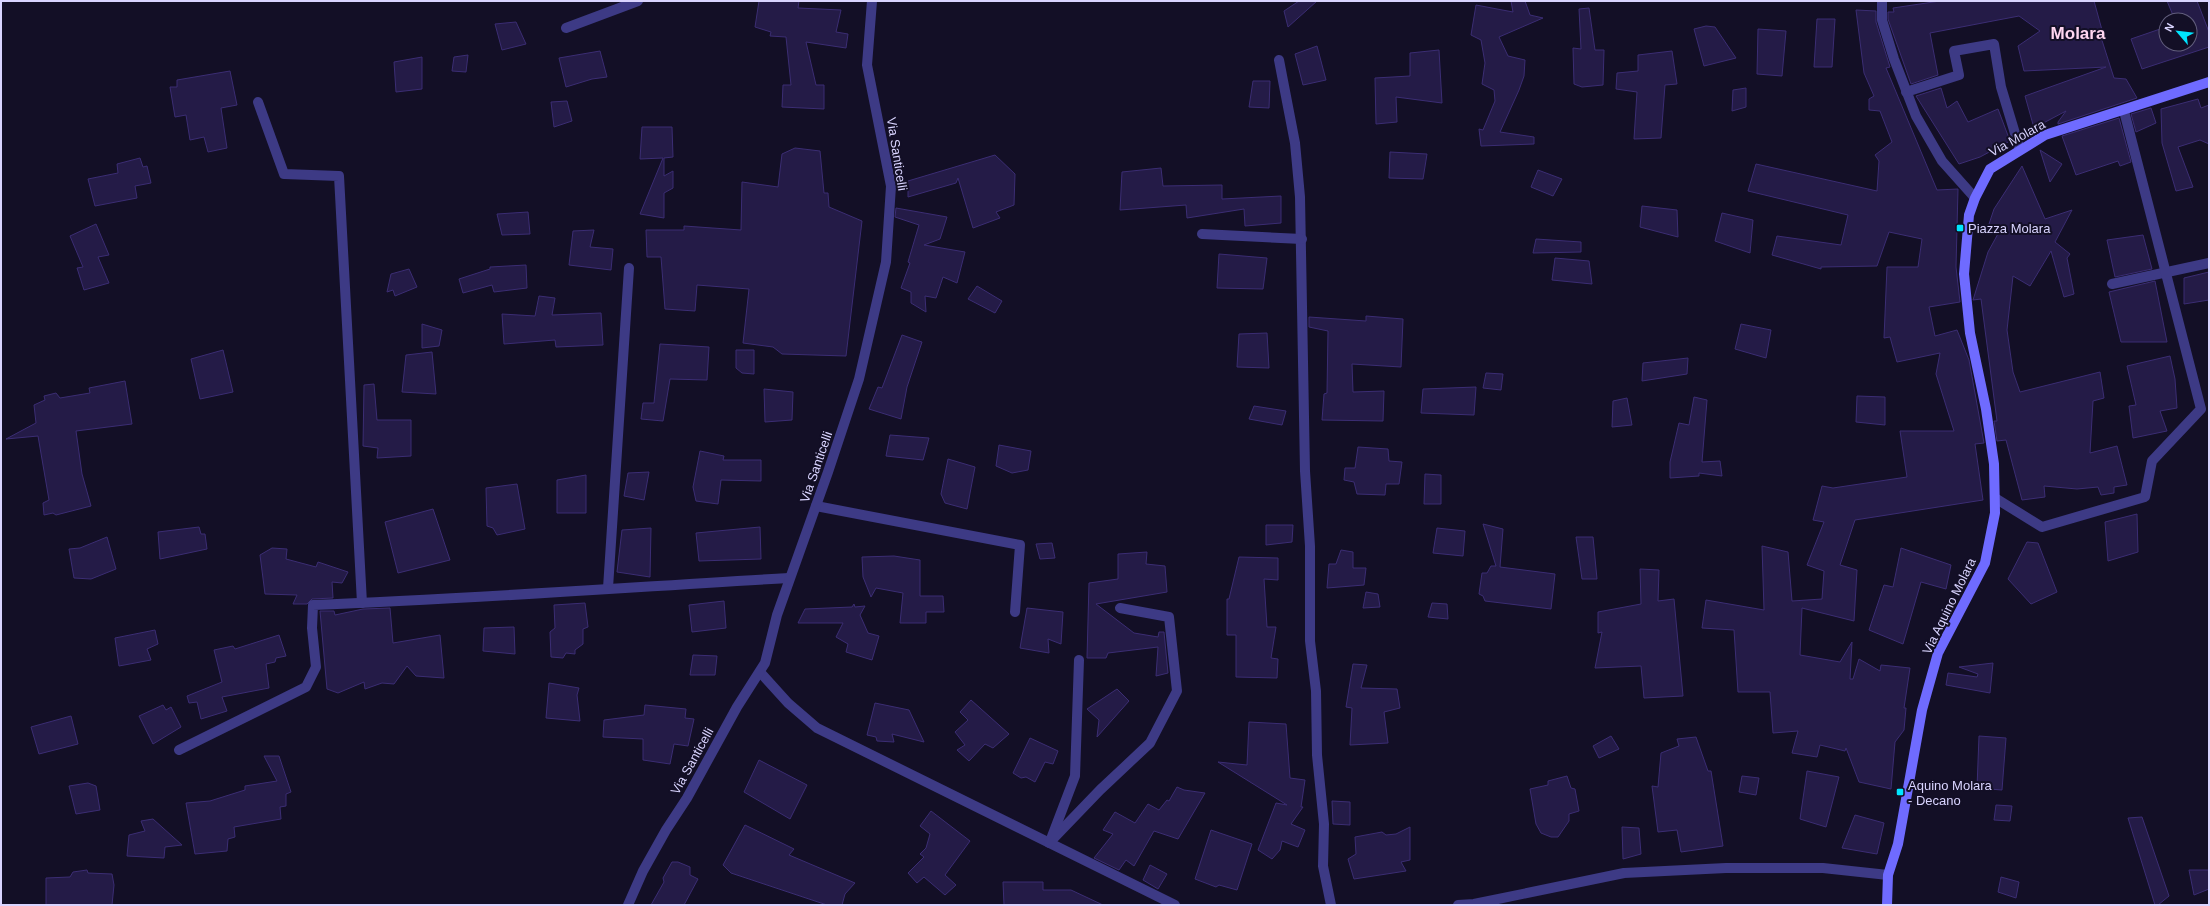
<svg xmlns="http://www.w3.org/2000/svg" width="2210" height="906" font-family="Helvetica,sans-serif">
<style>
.building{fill:#241b47;stroke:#3b2d73}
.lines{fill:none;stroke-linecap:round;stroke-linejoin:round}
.street{stroke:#3d3a85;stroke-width:10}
.secondary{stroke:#6f6bff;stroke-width:10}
.poi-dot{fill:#00e5ff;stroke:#130f26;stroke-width:1.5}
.labels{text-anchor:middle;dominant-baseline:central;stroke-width:4;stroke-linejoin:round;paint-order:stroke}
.street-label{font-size:13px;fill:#d9d4ff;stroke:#130f26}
.poi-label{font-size:13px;fill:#d9d4ff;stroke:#130f26;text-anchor:start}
.district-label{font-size:17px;font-weight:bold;fill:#ffd6f0;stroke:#130f26}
</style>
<rect width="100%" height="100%" fill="#130f26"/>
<g class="building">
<polygon points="759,1 799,1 798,8 841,10 836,32 848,34 846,48 806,42 816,85 824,85 824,109 782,107 783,85 791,85 786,37 770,36 771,32 755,27"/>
<polygon points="1299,1 1317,1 1288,27 1284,11"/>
<polygon points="1511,1 1525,1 1530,15 1543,18 1499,37 1508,56 1525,60 1524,76 1519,90 1500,132 1534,137 1534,144 1481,146 1479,129 1483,130 1495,101 1494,90 1482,84 1485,63 1481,40 1471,35 1476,5 1513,12"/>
<polygon points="1940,1 2094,1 2102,30 2099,31 2114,78 2126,79 2137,98 2058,124 2058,122 2066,111 2034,128 2025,96 2106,67 2024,71 2018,46 2040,31 2019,16 1930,33 1938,75 1911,84 1888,19 1888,12 1894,12 1893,8"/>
<polygon points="2167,1 2197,1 2209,32 2209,47 2142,69 2131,39 2166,27 2166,44 2190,44 2190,20 2175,20"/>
<polygon points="1589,8 1595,50 1604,50 1603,85 1582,87 1574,84 1573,48 1581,49 1579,9"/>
<polygon points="1856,10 1876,11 1876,22 1890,67 1886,68 1937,190 1958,189 1956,267 1960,302 1929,307 1935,336 1957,330 1969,360 1984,443 1975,444 1983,500 1855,520 1840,565 1857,570 1854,621 1802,608 1800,655 1840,662 1852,642 1850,679 1853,679 1859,659 1880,671 1881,665 1910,668 1904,708 1906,708 1904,730 1895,742 1891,789 1859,782 1846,748 1845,751 1820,745 1817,757 1792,753 1798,731 1773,733 1770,692 1738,692 1734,630 1702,628 1706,600 1764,610 1762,546 1788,552 1792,601 1822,599 1824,571 1807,565 1824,522 1813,520 1822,486 1833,488 1907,477 1900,431 1954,431 1936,374 1940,353 1897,362 1890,337 1884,338 1887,267 1918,267 1922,239 1889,232 1877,266 1821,267 1821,269 1772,255 1777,236 1841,245 1848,215 1748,191 1756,164 1877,191 1879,161 1875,155 1892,142 1880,111 1869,110 1869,99 1874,96 1864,73"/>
<polygon points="1817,19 1835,19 1832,67 1814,67"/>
<polygon points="516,22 526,44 502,50 495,24"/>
<polygon points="1706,26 1715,27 1736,58 1704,66 1694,29"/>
<polygon points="1758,29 1786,31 1782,76 1757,74"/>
<polygon points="1317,46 1326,80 1303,85 1295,54"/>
<polygon points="1439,50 1442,103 1396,97 1397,122 1376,124 1375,78 1410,76 1410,53"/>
<polygon points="600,51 607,77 592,79 566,87 559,58"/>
<polygon points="1672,51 1677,84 1665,85 1661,138 1634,139 1637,92 1616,89 1617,73 1638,71 1638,55"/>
<polygon points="468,55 466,72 452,71 454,57"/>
<polygon points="422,57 422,89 396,92 394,62"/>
<polygon points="230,71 237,105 221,108 227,148 208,152 204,137 190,140 186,115 175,117 170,87 177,87 177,80"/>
<polygon points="1253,81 1270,81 1269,108 1249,107"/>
<polygon points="1746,88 1746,107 1732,111 1733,90"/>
<polygon points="1941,88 1947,108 1957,101 1968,122 1998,109 2010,141 1980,157 1959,164 1916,96"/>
<polygon points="2198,99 2201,108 2209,105 2209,144 2200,140 2178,147 2193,187 2176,191 2162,143 2161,109"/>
<polygon points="567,101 572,121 554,127 551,102"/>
<polygon points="2151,108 2156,123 2136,132 2131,114"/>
<polygon points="2119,118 2131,162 2120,166 2118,161 2076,175 2062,136"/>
<polygon points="642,127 672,127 673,157 664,158 664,176 673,171 673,188 664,193 664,218 640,214 663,158 640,159"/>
<polygon points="795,148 820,151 824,193 828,193 829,207 862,221 846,356 782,354 773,347 743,343 749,289 697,285 695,311 665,309 661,257 647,257 646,230 684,230 684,226 741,230 742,182 778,187 782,154"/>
<polygon points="2040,150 2062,164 2050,182"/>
<polygon points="1390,152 1427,154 1423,179 1389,178"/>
<polygon points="995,155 1015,174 1014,205 996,212 1000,218 973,228 958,178 956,183 908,197 908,181"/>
<polygon points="140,158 143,167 147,166 151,183 135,186 137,198 95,206 88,179 118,173 117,164"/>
<polygon points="2022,166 2045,219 2072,210 2055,242 2070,254 2067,258 2074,294 2064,297 2051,251 2030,286 2013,276 2007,330 2013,372 2020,392 2100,372 2104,398 2093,401 2090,453 2117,446 2127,485 2114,487 2114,493 2101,495 2098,487 2077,489 2044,486 2045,497 2022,500 2006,440 1997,441 1994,421 1997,421 1981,299 1973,300 1988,252 1999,232 1989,224 1994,209"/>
<polygon points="1161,168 1163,186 1222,185 1222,199 1281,196 1281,223 1245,226 1244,209 1187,218 1186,205 1120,210 1122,172"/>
<polygon points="1538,170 1562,179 1553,196 1531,187"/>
<polygon points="1642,206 1677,210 1678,237 1640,227"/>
<polygon points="896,208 947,217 940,239 924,245 965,252 957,283 943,277 936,298 925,296 926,312 911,303 911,292 901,288 910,263 908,262 919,225 895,217"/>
<polygon points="528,212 530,234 502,235 497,214"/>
<polygon points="1722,213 1753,220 1750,253 1715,241"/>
<polygon points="96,224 109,255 98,257 109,283 84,290 77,268 83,267 70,236"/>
<polygon points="594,230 590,247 613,249 611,270 569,265 573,231"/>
<polygon points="2143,235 2152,269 2115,277 2107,240"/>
<polygon points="1536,239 1581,242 1581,252 1533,253"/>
<polygon points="1219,254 1267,258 1263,289 1217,288"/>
<polygon points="1555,258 1589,261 1592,284 1552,280"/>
<polygon points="526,265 527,288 494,292 492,285 463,293 459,279 490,269 490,267"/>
<polygon points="409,269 417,287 395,296 393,290 387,292 391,274"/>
<polygon points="2209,272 2209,300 2184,304 2184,278"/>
<polygon points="2155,281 2167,342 2121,342 2109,292"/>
<polygon points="977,286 1002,301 995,313 968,299"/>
<polygon points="539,296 555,298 552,315 601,313 603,345 556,347 555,340 504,344 502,314 535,316"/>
<polygon points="1366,316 1403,319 1401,367 1352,364 1353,392 1384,391 1383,421 1322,420 1324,394 1327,393 1328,331 1309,327 1309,317 1366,321"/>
<polygon points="422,324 442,330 439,346 422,348"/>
<polygon points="1741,324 1771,330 1766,358 1735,349"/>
<polygon points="1267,333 1269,368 1237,367 1239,334"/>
<polygon points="902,335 922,342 907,387 901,419 869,409 878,387 882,388"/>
<polygon points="660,344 709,347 707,380 670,379 663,421 641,419 643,403 654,403"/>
<polygon points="223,350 233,392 200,399 191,359"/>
<polygon points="736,350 754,350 754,374 742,373 736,368"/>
<polygon points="432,352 436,394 402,392 406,355"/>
<polygon points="2170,356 2175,379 2177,408 2160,411 2167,431 2133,438 2129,406 2136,405 2127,366"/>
<polygon points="1688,358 1687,374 1642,381 1643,363"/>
<polygon points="1486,373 1503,374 1501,390 1483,388"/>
<polygon points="125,381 132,424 76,431 82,474 91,506 56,515 53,513 44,515 43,503 49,500 38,436 6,439 36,423 34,405 45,400 44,396 56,393 60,398 90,393 89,388"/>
<polygon points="374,384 377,420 411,420 411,456 377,458 378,448 363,446 364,385"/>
<polygon points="1476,387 1474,415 1421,413 1423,389"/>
<polygon points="764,389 793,392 792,420 765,422"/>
<polygon points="1857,396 1885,397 1885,425 1856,422"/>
<polygon points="1694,397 1707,400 1702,462 1720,461 1722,476 1699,473 1699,476 1670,478 1670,462 1679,423 1689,425"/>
<polygon points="1627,398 1632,425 1612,427 1613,401"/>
<polygon points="1254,406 1286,411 1282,425 1249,419"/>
<polygon points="890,435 929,438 923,460 886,456"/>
<polygon points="999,445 1031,451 1028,470 1012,473 996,466"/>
<polygon points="1358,447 1388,449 1389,461 1402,462 1399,484 1386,484 1385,495 1357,494 1354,482 1344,480 1345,468 1355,468"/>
<polygon points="700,451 724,456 723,460 761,460 761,481 721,480 718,504 696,501 693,487"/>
<polygon points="948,459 975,467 967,509 945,503 941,494"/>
<polygon points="649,472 644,500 624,496 628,473"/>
<polygon points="1425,474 1441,475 1441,504 1424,504"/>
<polygon points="586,475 586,513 557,513 557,480"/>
<polygon points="517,484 525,529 497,535 493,528 487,526 486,488"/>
<polygon points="433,509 450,560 398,573 385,522"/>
<polygon points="2137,514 2138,552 2108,561 2105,522"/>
<polygon points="1483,524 1503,529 1500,567 1555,574 1551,609 1485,601 1483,596 1479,594 1482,573 1487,573 1491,566 1496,566"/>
<polygon points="1266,525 1293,525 1292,542 1266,545"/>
<polygon points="199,527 201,534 205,534 207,549 160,559 158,532"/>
<polygon points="760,527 761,559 699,561 696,533"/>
<polygon points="651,528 650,577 617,572 622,530"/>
<polygon points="1437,528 1465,531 1463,556 1433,553"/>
<polygon points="107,537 116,569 91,579 74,578 69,549 80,548"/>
<polygon points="1576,537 1593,537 1597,579 1582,579"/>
<polygon points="2027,542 2038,543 2057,592 2031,604 2008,579"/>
<polygon points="1052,543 1055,558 1040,559 1036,544"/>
<polygon points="272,548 287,549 286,559 316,567 318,562 348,572 342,583 332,582 333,598 312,599 307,604 293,604 297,595 265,594 260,555"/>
<polygon points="1901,548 1951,565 1946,589 1921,582 1903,644 1869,630 1884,585 1893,587"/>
<polygon points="1341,550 1353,552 1353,568 1366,568 1364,585 1327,588 1329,564 1336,564"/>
<polygon points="1147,552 1146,564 1165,566 1167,592 1096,604 1134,633 1158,637 1159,632 1164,632 1168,673 1156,676 1158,647 1108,653 1106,658 1087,658 1089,583 1118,579 1118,554"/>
<polygon points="894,556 920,560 920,596 943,596 944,612 926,612 926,623 900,623 903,593 876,588 871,597 863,577 862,557"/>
<polygon points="1239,557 1278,558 1278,580 1264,579 1267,627 1276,627 1271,658 1278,659 1277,678 1236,677 1236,635 1227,635 1227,599 1229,599"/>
<polygon points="1640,569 1659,570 1658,601 1674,599 1683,696 1644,698 1641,666 1595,668 1602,632 1598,633 1598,612 1641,604"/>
<polygon points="1366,592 1378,594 1380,607 1363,608"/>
<polygon points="724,601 726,628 692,632 689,605"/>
<polygon points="585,603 588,627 583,629 583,644 575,650 575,654 566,653 563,658 551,657 550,632 555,628 554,605"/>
<polygon points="1432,603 1447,604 1448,619 1428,617"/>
<polygon points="854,604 855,607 865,606 860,615 868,633 879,636 872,660 846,652 848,644 836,637 843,623 798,623 805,609 852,607"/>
<polygon points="390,608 393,643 440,635 444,678 416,676 407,666 394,684 382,683 365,689 364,682 338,693 327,689 320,611 334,611 335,615 363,609"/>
<polygon points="1027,608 1063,612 1061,644 1048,639 1049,653 1020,648"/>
<polygon points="514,627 515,654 483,651 484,628"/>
<polygon points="155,630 158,644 147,649 151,660 119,666 115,638"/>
<polygon points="279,635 286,656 276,658 275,662 266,664 269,688 222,697 227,711 201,719 197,702 189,703 187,696 222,682 214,650 233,646 235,649"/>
<polygon points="693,655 717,656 715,675 690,675"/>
<polygon points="1993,663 1990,693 1946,685 1948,673 1977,677 1978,674 1959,667"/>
<polygon points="1353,664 1367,665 1361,688 1397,689 1400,708 1384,712 1388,743 1350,745 1352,708 1346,707"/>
<polygon points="549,683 579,688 577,695 580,721 546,718"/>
<polygon points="1117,689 1129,701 1097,737 1099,720 1087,709"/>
<polygon points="971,700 1009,734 993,748 985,744 969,761 957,750 965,745 955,732 968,720 960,712"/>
<polygon points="875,703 909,710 924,742 892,734 894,742 877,741 876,737 867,735"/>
<polygon points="163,705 166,710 171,707 181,727 153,744 139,716"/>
<polygon points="645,705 686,709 685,718 694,719 688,746 674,744 670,764 643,760 643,739 603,737 604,720 644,715"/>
<polygon points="71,716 78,744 39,754 31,727"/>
<polygon points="1249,722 1286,724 1290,778 1305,780 1301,807 1303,807 1291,824 1305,830 1298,847 1282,841 1280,850 1272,859 1258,850 1276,803 1287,805 1218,762 1247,765"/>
<polygon points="1611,736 1619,749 1599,758 1593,746"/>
<polygon points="1979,736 2006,738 2002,790 1977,788"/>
<polygon points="1696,737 1708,771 1711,771 1723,846 1681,852 1677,830 1658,832 1652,786 1658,787 1661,753 1679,746 1677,739"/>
<polygon points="1030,738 1058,751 1053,764 1045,762 1035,782 1026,777 1021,778 1013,773"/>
<polygon points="264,756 279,756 291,792 286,794 286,806 280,807 281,819 234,827 235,837 228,839 227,851 195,854 186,803 210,801 245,790 245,786 277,781"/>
<polygon points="759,760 807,785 790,819 744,792"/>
<polygon points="1807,771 1839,777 1826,827 1800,819"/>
<polygon points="1567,776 1571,788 1575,789 1579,811 1569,814 1569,821 1558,837 1551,837 1541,833 1536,824 1530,789 1548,785 1548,781"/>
<polygon points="1742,776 1759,778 1756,795 1739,792"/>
<polygon points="88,783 96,786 100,810 76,814 69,786"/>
<polygon points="1177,787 1184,790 1205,793 1178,839 1154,831 1134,866 1126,860 1119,870 1094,858 1113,834 1103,830 1115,812 1135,823 1148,804 1159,810 1167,800 1169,801"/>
<polygon points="1332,801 1350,802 1350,825 1333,824"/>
<polygon points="1996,805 2012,806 2010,821 1994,820"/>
<polygon points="931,811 970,841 945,875 956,885 945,895 924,877 917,883 908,873 924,857 920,854 926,848 930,834 920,826"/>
<polygon points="1855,815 1884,823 1877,854 1842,848"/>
<polygon points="2142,817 2169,896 2158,905 2155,905 2128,818"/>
<polygon points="153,819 182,845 165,847 164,858 127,856 129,835 145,831 141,821"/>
<polygon points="745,825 794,849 789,855 855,883 845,894 842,905 827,905 731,873 723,865"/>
<polygon points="1410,827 1410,860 1401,862 1406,871 1354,879 1348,859 1356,854 1355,837 1382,832 1386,835 1396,834"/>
<polygon points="1622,827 1639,828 1641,854 1623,859"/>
<polygon points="1211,830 1252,844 1237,890 1219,885 1216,887 1195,879"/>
<polygon points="672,862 678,862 690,867 690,875 698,879 684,905 651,905 664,882 663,878"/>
<polygon points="1150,865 1167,874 1158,889 1143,880"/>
<polygon points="87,870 88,873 112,874 114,885 112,905 46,905 46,878 70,877 73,872"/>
<polygon points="2189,870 2209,870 2209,889 2194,895"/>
<polygon points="2001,877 2019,882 2016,898 1998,892"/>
<polygon points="1003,882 1043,882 1043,890 1071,890 1103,905 1004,905"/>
</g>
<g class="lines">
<g class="street">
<polyline points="1882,1 1882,20 1894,59 1916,116 1942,161 1975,198"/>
<polyline points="566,28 638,1"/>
<polyline points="1279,60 1295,143 1300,197 1305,471 1310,546 1310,641 1316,691 1317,755 1324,824 1323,866 1331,905"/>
<polyline points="1906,92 1959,75 1954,51 1994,44 2001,87 2020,150"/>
<polyline points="258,102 284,174 339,176 362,603"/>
<polyline points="1202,234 1302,239"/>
<polyline points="2112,284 2209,263"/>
<polyline points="1995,498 2042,527 2145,497 2152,461 2201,409 2124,111"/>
<polyline points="816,506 1020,545 1015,612"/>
<polyline points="608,588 629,268"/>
<polyline points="760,672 788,703 817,728 1175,905"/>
<path d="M179 750 306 687 316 667 312 628 313 605C472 599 631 587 789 578"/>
<polyline points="1051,839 1075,776 1079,660"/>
<polyline points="1049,843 1100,790 1150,743 1177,691 1169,617 1120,608"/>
<polyline points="628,905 643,871 666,830 687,798 737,707 765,663 777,615 828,472 859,379 886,262 891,186 867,65 872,1"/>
<polyline points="1458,905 1474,904 1624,873 1726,868 1823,868 1888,875"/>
</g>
<polyline class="secondary" points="1887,905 1888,875 1898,844 1922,710 1938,653 1985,563 1995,513 1994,464 1986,409 1970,333 1964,274 1969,215 1975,198 1990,169 2045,135 2209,82"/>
</g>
<g class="poi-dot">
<rect x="1956" y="224" width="8" height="8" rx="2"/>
<rect x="1896" y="788" width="8" height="8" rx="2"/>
</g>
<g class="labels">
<g class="street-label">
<text transform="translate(2017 138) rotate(-29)">Via Molara</text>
<text transform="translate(897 154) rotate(81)">Via Santicelli</text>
<text transform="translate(816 467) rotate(-71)">Via Santicelli</text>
<text transform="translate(1949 606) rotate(-64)">Via Aquino Molara</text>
<text transform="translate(692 761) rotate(-61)">Via Santicelli</text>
</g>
<g class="poi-label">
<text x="1968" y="228">Piazza Molara</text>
<text x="1908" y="785">Aquino Molara<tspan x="1908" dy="15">- Decano</tspan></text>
</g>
<g class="district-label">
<text x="2078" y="33">Molara</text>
</g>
</g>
<rect width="2210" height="906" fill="none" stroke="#d9d4ff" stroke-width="4"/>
<g transform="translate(2178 32) rotate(298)"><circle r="19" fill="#130f26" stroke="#625e7d"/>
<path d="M0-3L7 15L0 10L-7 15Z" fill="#00e5ff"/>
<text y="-6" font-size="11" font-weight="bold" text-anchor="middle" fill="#d9d4ff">N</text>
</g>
</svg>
